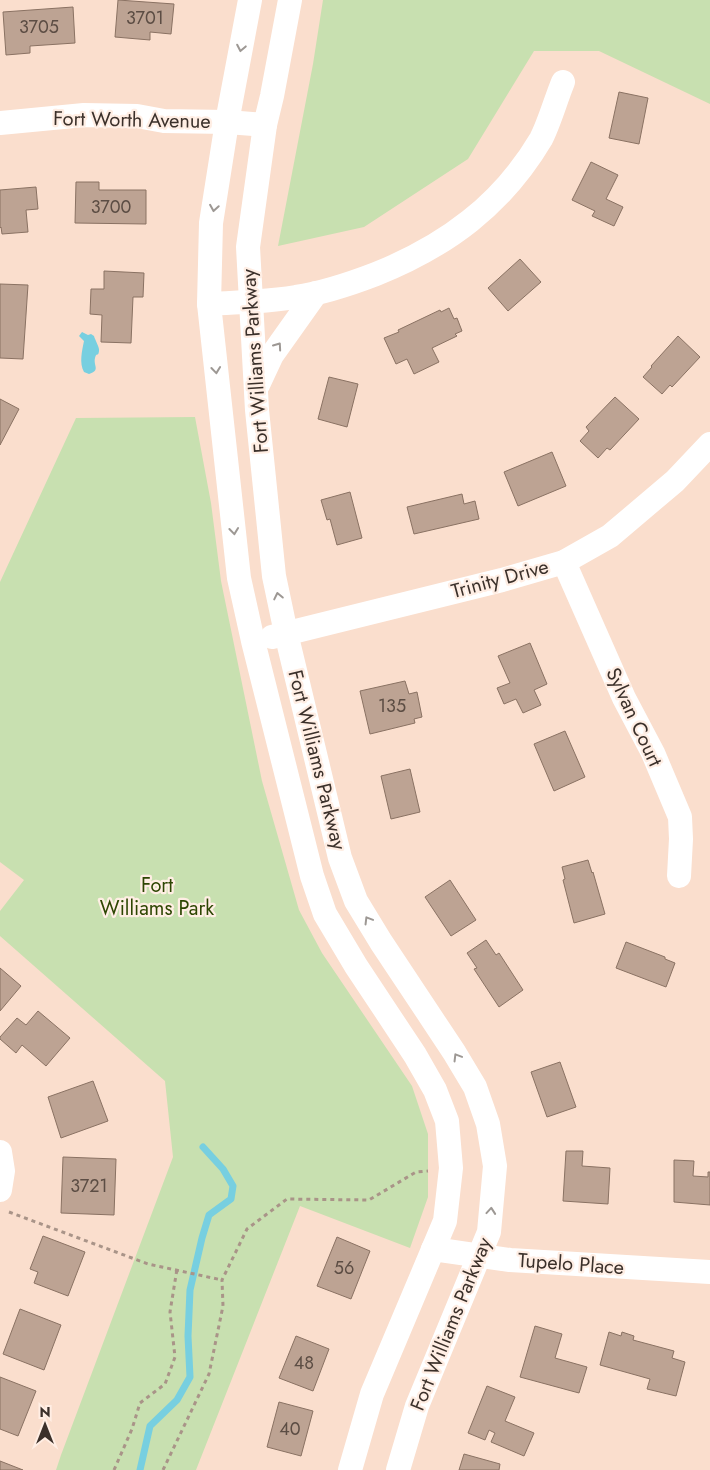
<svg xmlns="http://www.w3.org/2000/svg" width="710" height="1470" font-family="Jost,sans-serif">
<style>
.green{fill:#c8e0b0}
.water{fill:#77cfe0}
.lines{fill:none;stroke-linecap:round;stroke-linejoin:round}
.stream{stroke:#77cfe0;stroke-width:7}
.building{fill:#bda393;stroke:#8a7263}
.path{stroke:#a99488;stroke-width:3;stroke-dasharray:4 4;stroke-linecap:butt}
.minor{stroke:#fff;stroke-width:24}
.oneway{stroke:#9d9894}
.labels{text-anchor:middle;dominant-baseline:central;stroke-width:4.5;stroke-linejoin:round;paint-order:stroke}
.number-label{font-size:18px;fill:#5c4d44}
.street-label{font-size:20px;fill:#3b302a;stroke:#ffeee4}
.park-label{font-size:20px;fill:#2d4602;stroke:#ffeee4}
</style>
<rect width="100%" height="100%" fill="#fadecd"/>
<g class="green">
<polygon points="323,0 710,0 710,104 599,51 534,51 468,159 364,227 278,246 313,64"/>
<polygon points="195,417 211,503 221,581 262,781 299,910 322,953 412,1086 428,1134 428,1197 410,1248 300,1206 196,1470 56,1470 61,1455 173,1157 165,1081 0,936 0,911 24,880 0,862 0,582 76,418"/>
</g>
<path class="water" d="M82 332 88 335 91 334 94 336C95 340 100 348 99 351 98 358 97 351 95 358 93 366 101 370 89 374L84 372C79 363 82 351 84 341L79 336Z"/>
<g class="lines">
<polyline class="stream" points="140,1470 150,1426 177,1400 190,1377 188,1336 190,1290 202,1238 209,1215 231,1199 233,1186 223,1169 203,1147"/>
</g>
<g class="building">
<polygon points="118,0 174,4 171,34 150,32 150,40 115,37"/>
<polygon points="73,7 75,43 30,46 30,53 6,55 3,12"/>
<polygon points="619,92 648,98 639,144 609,138"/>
<polygon points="591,162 618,175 606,199 623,207 614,226 592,216 595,211 572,200"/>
<polygon points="76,182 99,182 99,190 146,190 146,224 75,223"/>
<polygon points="36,187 38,209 26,210 28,232 2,234 1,227 0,228 0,190"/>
<polygon points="520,259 541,282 508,311 488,288"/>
<polygon points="104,271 144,273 143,297 133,297 131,343 101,342 102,315 90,314 91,289 104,289"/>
<polygon points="0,284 28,285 23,359 0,358"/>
<polygon points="449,308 454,319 457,318 462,331 455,334 457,336 432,348 439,362 414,374 407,359 396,364 384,338 399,332 398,330 440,310 441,312"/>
<polygon points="678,336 700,357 672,387 670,385 662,394 643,377 652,367 651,366"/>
<polygon points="329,377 358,384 347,427 318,419"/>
<polygon points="615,397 639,419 610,450 607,448 598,458 580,441 589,431 586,427"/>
<polygon points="0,399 19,409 0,445"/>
<polygon points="552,452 566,486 518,506 504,472"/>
<polygon points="350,492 362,538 337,545 330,519 327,520 321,500"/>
<polygon points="462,494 464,504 475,501 479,519 414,534 407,507"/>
<polygon points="530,643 547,684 534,690 541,705 523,713 516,699 504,704 497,688 510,683 498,656"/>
<polygon points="405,681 409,694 417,692 422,717 414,719 415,723 370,734 360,691"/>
<polygon points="565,731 585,777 554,791 534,744"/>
<polygon points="410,769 420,812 391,819 381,776"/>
<polygon points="588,860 592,873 593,872 605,914 574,923 563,880 565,879 562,867"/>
<polygon points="450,880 476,920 451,936 425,897"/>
<polygon points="486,940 496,955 499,953 523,990 499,1007 474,969 477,968 467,953"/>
<polygon points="626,942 665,957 665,959 675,963 666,987 616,968"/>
<polygon points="0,968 21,986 0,1011"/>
<polygon points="38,1011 70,1038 46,1066 22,1045 16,1053 0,1039 0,1037 17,1018 26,1025"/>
<polygon points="560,1062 576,1107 547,1117 531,1072"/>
<polygon points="93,1081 108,1121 61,1138 48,1097"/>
<polygon points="566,1151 583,1151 582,1166 610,1168 608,1204 563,1201"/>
<polygon points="63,1157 116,1159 114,1215 61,1213"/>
<polygon points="674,1160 694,1161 693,1176 708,1177 708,1172 710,1172 710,1205 674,1202"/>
<polygon points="43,1236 85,1252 68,1296 34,1283 38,1272 30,1269"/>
<polygon points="337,1237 370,1251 351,1299 317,1286"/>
<polygon points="20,1309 61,1325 44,1370 3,1354"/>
<polygon points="535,1326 562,1334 555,1358 587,1367 579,1393 520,1377"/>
<polygon points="609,1332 621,1336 622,1332 634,1336 633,1340 674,1351 672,1358 685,1362 676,1396 647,1389 650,1379 600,1365"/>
<polygon points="296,1336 329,1349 313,1391 279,1378"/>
<polygon points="0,1377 36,1391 18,1436 0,1429"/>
<polygon points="487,1386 515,1397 505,1421 534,1433 524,1456 491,1442 495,1433 489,1430 485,1440 468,1433"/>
<polygon points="279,1402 313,1411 301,1456 267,1447"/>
<polygon points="464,1454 500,1464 499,1470 459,1470"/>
<polygon points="0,1461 23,1470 0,1470"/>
</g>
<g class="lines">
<g class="path">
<polyline points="9,1212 148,1264 222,1280"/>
<polyline points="114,1470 132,1429 140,1403 165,1384 175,1357 170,1312 177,1269"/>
<polyline points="163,1470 209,1374 223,1306 222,1280 247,1229 287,1199 369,1200 416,1172 428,1171"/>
</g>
<g class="minor">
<polyline points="250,0 227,122 211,223 209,304 239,578 253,641 312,876 325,914 356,966 415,1055 435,1090 447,1121 451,1168 445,1221 372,1394 350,1470"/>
<polyline points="290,0 272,96 265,125 248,247 257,410 274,576 286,633 340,858 356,901 381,942 454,1052 475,1087 488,1124 495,1166 489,1232 417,1406 398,1470"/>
<polyline points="0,123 84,115 137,116 164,121 227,122 265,125"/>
<path d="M209 304C238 302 267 302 296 297 324 293 350 284 376 274 446 246 502 205 541 139 549 124 556 99 563 82"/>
<polyline points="258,385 272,355 316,293"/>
<polyline points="564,562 624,698 653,753 680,817 681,839 679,876"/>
<polyline points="272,637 502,580 564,562 610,536 675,481 710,444"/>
<polyline points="0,1152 3,1171 0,1190"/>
<polyline points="433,1249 510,1260 710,1272"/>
</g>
</g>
<defs><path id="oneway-chevron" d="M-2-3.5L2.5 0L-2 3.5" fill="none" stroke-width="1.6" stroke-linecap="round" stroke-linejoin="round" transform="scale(1.25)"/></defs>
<g class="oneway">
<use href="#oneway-chevron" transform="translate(241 48) rotate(101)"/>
<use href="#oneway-chevron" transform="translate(214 208) rotate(99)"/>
<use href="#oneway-chevron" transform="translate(278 346) rotate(-55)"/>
<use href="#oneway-chevron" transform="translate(216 370) rotate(84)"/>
<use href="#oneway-chevron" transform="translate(234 531) rotate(84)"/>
<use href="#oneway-chevron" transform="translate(278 596) rotate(-102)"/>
<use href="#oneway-chevron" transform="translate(368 920) rotate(-121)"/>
<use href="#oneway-chevron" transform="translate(457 1057) rotate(-121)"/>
<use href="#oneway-chevron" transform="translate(491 1211) rotate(-85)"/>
</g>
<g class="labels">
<g class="number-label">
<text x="145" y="18">3701</text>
<text x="39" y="27">3705</text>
<text x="111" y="207">3700</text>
<text x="392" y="706">135</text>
<text x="89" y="1186">3721</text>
<text x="344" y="1268">56</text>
<text x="304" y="1363">48</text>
<text x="290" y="1429">40</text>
</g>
<g class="street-label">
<text transform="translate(132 120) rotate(1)">Fort Worth Avenue</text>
<text transform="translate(255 361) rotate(-94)">Fort Williams Parkway</text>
<text transform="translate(500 579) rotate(-15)">Trinity Drive</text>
<text transform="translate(634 717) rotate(65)">Sylvan Court</text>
<text transform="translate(317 760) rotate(76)">Fort Williams Parkway</text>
<text transform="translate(571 1264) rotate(4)">Tupelo Place</text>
<text transform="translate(451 1324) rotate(-68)">Fort Williams Parkway</text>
</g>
<g class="park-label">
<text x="157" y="885">Fort<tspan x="157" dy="23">Williams Park</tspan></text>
</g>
</g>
<g transform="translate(45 1425)" stroke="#ffeee4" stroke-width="4" paint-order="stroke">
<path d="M0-4L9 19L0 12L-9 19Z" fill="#3b302a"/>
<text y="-8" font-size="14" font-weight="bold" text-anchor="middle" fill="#3b302a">N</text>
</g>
</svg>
